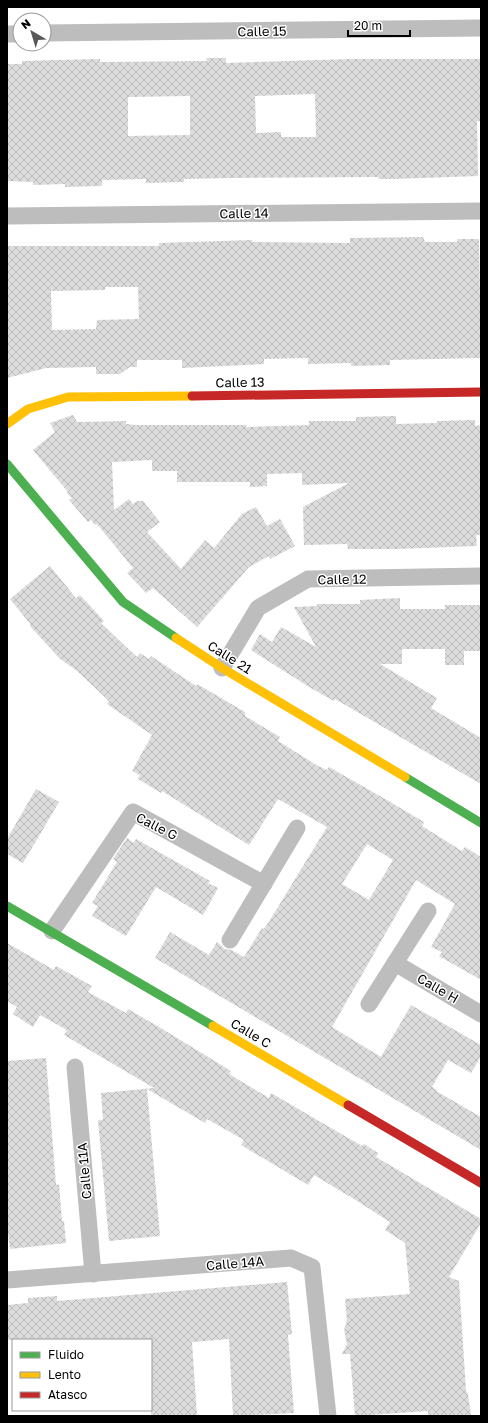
<svg xmlns="http://www.w3.org/2000/svg" width="488" height="1423" font-family="'Golos Text',sans-serif">
<style>
.building{fill:url(#building-cross-hatch);fill-rule:evenodd}
.lines{fill:none;stroke-linecap:round;stroke-linejoin:round}
.street{stroke:#bdbdbd;stroke-width:17}
.fast{stroke:#4caf50;stroke-width:9}
.slow{stroke:#ffc107;stroke-width:9}
.jam{stroke:#c62828;stroke-width:9}
.labels{text-anchor:middle;dominant-baseline:central;stroke-width:3;stroke-linejoin:round;paint-order:stroke}
.street-label{font-size:13px;fill:#000;stroke:#fff}
</style>
<defs>
<pattern id="building-cross-hatch" width="8" height="8" patternUnits="userSpaceOnUse"><rect width="8" height="8" fill="#dcdcdc"/><path d="M0 0l8 8M0 8l8-8" fill="none" stroke="#bbb"/></pattern>
</defs>
<rect width="100%" height="100%" fill="#fff"/>
<g class="building">
<path d="M206 58H226V63L352 59H481V121H477L478 176 394 179H379L378 177 232 178 184 179V182L146 183V179L102 180V186L65 187V184L33 185V182L7 181V64H22V61L58 60 100 59V62L207 61ZM315 94 316 137H281V132L256 133 255 96ZM190 96V135L128 136V97Z"/>
<path d="M423 237 425 242H457V239H479L481 358 390 360V365L351 366V363L308 364V358L264 359V364L182 368V360H137V367H130L120 374H96V367L46 368 7 378V246H159V243L252 240V242L350 243V238ZM105 287H138L139 319 97 320 96 329 52 330 51 291 105 290Z"/>
<polygon points="73,415 77,422 126,421 126,424 136,425 246,425 246,427 309,425 309,421 356,421 356,417 396,416 396,424 437,423 437,421 475,420 475,426 481,425 481,535 476,535 477,546 397,549 348,549 347,544 304,545 303,507 349,483 302,485 302,473 267,474 267,486 250,487 250,482 177,482 177,471 152,471 152,460 112,462 114,510 129,499 133,504 137,501 143,501 160,522 147,532 181,569 205,540 214,548 242,514 256,507 267,526 280,519 295,546 270,559 269,556 249,567 197,627 153,588 146,593 127,573 133,568 97,524 95,525 91,520 88,522 69,500 72,498 67,493 68,492 33,450 55,432 50,423"/>
<path d="M50 566 76 598 80 595 104 621 101 623 137 657 140 653 149 659 151 656 196 686 197 684 245 712V716L280 737 278 741 318 766 327 770 329 767 392 803 424 822 422 826 462 851 465 847 481 857V980L439 956 442 952 431 947 455 904 416 880 332 1027 381 1057 411 1005 481 1045V1056L471 1073 448 1060 432 1087 437 1090 436 1091 481 1117V1150L155 958 170 932 209 955 217 942 225 949 231 950 244 957 262 928 264 929 270 920 327 827 278 799 249 845 162 791 161 793 138 779 140 775 132 771 152 735 107 704 109 701 76 670 60 659 30 626 31 625 10 599ZM367 844 393 860 369 900 342 884Z"/>
<polygon points="400,598 400,609 445,609 445,605 481,605 481,651 464,651 464,665 445,665 445,649 402,649 402,664 380,664 437,698 431,708 481,738 481,784 335,699 334,701 309,687 251,650 260,634 272,642 281,627 316,647 294,607 317,606 317,604 360,604 360,600"/>
<polygon points="36,789 59,802 23,863 7,854 7,839"/>
<polygon points="127,838 134,843 136,839 210,881 208,883 218,888 203,915 156,887 126,936 92,916 98,906 92,903 117,862 113,859"/>
<polygon points="7,943 54,970 56,966 92,986 88,992 126,1013 128,1009 164,1030 231,1071 229,1074 269,1098 271,1093 362,1146 364,1144 378,1153 376,1157 481,1219 481,1223 449,1277 459,1281 466,1391 468,1394 471,1416 428,1416 428,1411 355,1416 350,1354 342,1354 347,1344 344,1330 347,1321 345,1299 410,1294 405,1243 385,1230 390,1222 354,1199 314,1175 308,1185 241,1145 244,1140 207,1119 205,1123 147,1089 160,1236 109,1241 98,1120 103,1120 101,1093 154,1088 64,1035 67,1030 40,1015 33,1027 13,1014 17,1007 7,1001"/>
<polygon points="46,1058 56,1185 59,1184 62,1221 64,1221 66,1243 10,1249 7,1226 7,1061"/>
<polygon points="287,1282 292,1334 288,1335 294,1413 233,1416 229,1339 192,1342 197,1416 151,1416 151,1340 7,1340 7,1305 28,1303 28,1298 57,1296 57,1301"/>
</g>
<g class="lines">
<g class="street">
<polyline points="44,33 481,28"/>
<polyline points="7,34 20,34"/>
<polyline points="7,216 481,211"/>
<polyline points="222,668 258,608 308,579 481,576"/>
<polyline points="52,931 133,812 264,884"/>
<polyline points="230,940 297,828"/>
<polyline points="395,963 481,1014"/>
<polyline points="369,1004 428,911"/>
<polyline points="75,1067 93,1274"/>
<polyline points="7,1280 291,1258 312,1267 328,1416"/>
</g>
<g class="fast">
<polyline points="7,464 123,602 176,638"/>
<polyline points="405,777 481,823"/>
<polyline points="7,906 213,1026"/>
</g>
<g class="slow">
<polyline points="7,424 28,409 68,397 192,396"/>
<polyline points="176,638 222,668 405,777"/>
<polyline points="213,1026 348,1105"/>
</g>
<g class="jam">
<polyline points="192,396 481,392"/>
<polyline points="348,1105 481,1183"/>
</g>
</g>
<g class="labels">
<g class="street-label">
<text transform="translate(262 31) rotate(-1)">Calle 15</text>
<text transform="translate(244 213) rotate(-1)">Calle 14</text>
<text transform="translate(240 382) rotate(-1)">Calle 13</text>
<text transform="translate(342 579) rotate(-1)">Calle 12</text>
<text transform="translate(230 657) rotate(32)">Calle 21</text>
<text transform="translate(157 826) rotate(27)">Calle G</text>
<text transform="translate(438 988) rotate(30)">Calle H</text>
<text transform="translate(251 1033) rotate(31)">Calle C</text>
<text transform="translate(84 1171) rotate(-95)">Calle 11A</text>
<text transform="translate(235 1263) rotate(-5)">Calle 14A</text>
</g>
</g>
<rect width="488" height="1423" fill="none" stroke="#000000" stroke-width="16"/>
<rect x="12" y="1339" width="140" height="72" fill="#ffffff" stroke="#999999"/>
<rect x="20" y="1352" width="20" height="6" fill="#4caf50" stroke="#999999"/>
<text x="48" y="1359" font-size="12" fill="#000000">Fluido</text>
<rect x="20" y="1372" width="20" height="6" fill="#ffc107" stroke="#999999"/>
<text x="48" y="1379" font-size="12" fill="#000000">Lento</text>
<rect x="20" y="1392" width="20" height="6" fill="#c62828" stroke="#999999"/>
<text x="48" y="1399" font-size="12" fill="#000000">Atasco</text>
<g transform="translate(32 32) rotate(322)"><circle r="19" fill="#ffffff" stroke="#999999"/>
<path d="M0-3L7 15L0 10L-7 15Z" fill="#595959"/>
<text y="-6" font-size="11" font-weight="bold" text-anchor="middle" fill="#000000">N</text>
</g>
<path d="M348 30v6h62v-6" fill="none" stroke="#000000" stroke-width="2"/>
<text x="354" y="30" font-size="12" fill="#000000" stroke="#ffffff" stroke-width="3" paint-order="stroke">20 m</text>
</svg>
